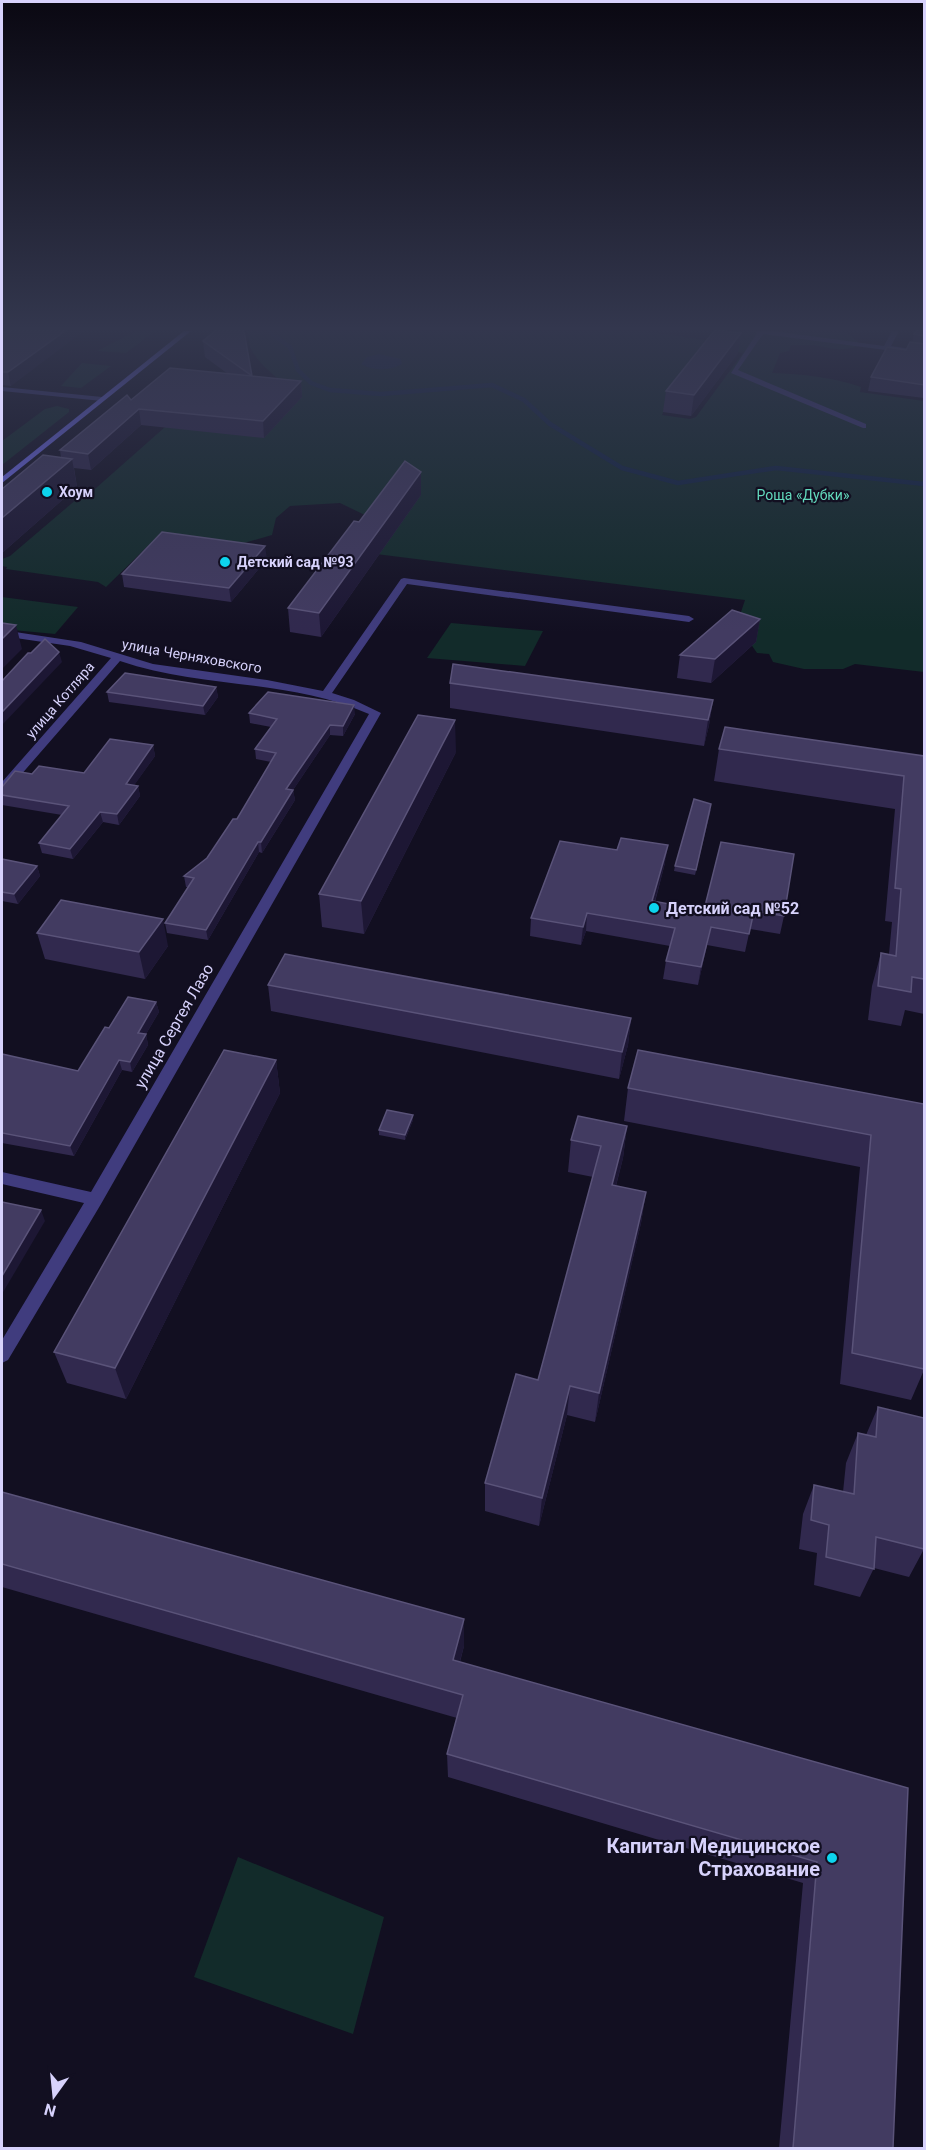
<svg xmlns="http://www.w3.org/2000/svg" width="926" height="2150" font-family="Roboto,sans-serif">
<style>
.green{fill:#122b2a;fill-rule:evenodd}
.water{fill:#102444}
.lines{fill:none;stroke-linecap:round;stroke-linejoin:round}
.stream{stroke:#102444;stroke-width:4.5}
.street{fill:#403c7e;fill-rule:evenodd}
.secondary{fill:#736ef7;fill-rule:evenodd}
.wall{fill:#31294e}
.shaded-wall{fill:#1d1734}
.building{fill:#423b61;stroke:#5a5379;stroke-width:1.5}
.poi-dot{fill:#0dd4ed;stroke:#120f21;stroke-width:2}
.labels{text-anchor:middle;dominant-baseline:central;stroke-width:4.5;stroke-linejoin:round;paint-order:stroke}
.far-poi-label{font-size:14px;font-weight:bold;fill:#d7d2fc;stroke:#120f21;text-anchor:start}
.far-park-label{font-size:14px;fill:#62d8bc;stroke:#120f21}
.far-street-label{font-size:14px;fill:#d7d2fc;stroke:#120f21}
.poi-label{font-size:16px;font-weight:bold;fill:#d7d2fc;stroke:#120f21;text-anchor:start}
.street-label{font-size:16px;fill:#d7d2fc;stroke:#120f21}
.near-poi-label{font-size:20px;font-weight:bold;fill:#d7d2fc;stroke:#120f21;text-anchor:end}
</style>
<rect width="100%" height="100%" fill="#120f21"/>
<g class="green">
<polygon points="136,331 155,331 126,353 97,351"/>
<path d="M246 331H642L720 342 729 331 847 333 862 345C843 351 838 350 819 346 810 344 800 346 791 345L789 351 780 353 772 373C803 374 832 377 861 387L860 392 924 401V672L855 664 843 669H804L773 662 769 654 757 653 737 624 745 600 344 550 369 517 340 503 290 506 276 518 272 535 216 551 153 541 106 587 98 582 6 569 7 567 2 566V559L10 556 78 498 87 496 182 412 284 384C273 374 257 362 251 349 248 342 250 337 246 331ZM719 350 743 353 696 417 690 419 662 415 667 404Z"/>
<polygon points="82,363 111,366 81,388 61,386"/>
<polygon points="57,406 69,409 69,412 2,465 2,441 45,409"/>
<polygon points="2,597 78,607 55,634 2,629"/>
<polygon points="451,623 543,631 525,666 427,658"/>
<polygon points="238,1857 384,1917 353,2034 194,1977"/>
</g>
<path class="water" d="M379 354 401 359 402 364C390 371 373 371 361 364L367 357Z"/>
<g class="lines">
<polyline class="stream" points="268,331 290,347 298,370 311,383 330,390 381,394 492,385 524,400 550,424 622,468 678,483 776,468 924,484"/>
<g class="street">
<polygon points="753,331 773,331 884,346 892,331 899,331 891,346 924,351 924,355 763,334 738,370 866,424 866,428 863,428 731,373 757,333"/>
<polygon points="2,387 102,397 106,399 102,401 2,391"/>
<path d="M404 578 689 616 694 619 689 622 407 584 332 693 354 700 381 713 101 1204 8 1360 2 1363V1340L84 1203 2 1184V1172L91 1192 369 714C286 678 201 689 120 661L6 792 2 793V782L111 658 70 646 2 636V630L81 642 153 664 267 680 323 691 401 579Z"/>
</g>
<polygon class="secondary" points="184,331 191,331 2,483 2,477"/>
</g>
<g class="wall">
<polygon points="924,331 924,398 868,391 871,377 906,350 912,343 914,334"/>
<polygon points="741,333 738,353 691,416 663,412 666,391"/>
<polygon points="2,334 11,386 2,385"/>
<polygon points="203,341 252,376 301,381 302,397 264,438 141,425 91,470 74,468 77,487 2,553 2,489 61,458 60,450 131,400 228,374 205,357"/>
<polygon points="421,495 321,637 290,632 288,608 359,522"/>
<polygon points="267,559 231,602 124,587 122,574"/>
<polygon points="760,619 756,642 711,683 677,678 680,655"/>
<polygon points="450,683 713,700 709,725 704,746 450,708"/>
<polygon points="216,687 218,697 205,715 109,702 107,692"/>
<polygon points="249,713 355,714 343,736 330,735 293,790 295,800 262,853 259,852 208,940 167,933 165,923 188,887 186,887 184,876 207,858 237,819 271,762 256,759 255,749 271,727 250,723"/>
<polygon points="153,745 155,756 134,785 138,786 140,796 119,825 103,822 73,859 42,853 39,843 62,815 2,805 2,787 32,774 84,773"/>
<polygon points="719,749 924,756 924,1014 905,1010 901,1026 868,1020 872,986 881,953 889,954 892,922 885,921 895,809 714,781"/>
<polygon points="456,752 364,934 322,927 319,894"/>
<polygon points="711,809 695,875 674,871 675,866"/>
<polygon points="721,842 784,916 780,934 750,929 745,952 707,945 698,985 663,979 666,961 670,946 586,931 581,945 530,936 531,918 665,863 655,902 704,910"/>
<polygon points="2,859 37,866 40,876 18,904 2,901"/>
<polygon points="37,933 168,946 145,979 45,959"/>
<polygon points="268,985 631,1018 628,1045 619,1079 271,1011"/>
<polygon points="156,1002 159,1012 146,1034 148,1045 132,1072 122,1070 74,1156 2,1143 2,1054 78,1071 109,1028"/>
<polygon points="276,1060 280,1093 126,1399 67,1383 54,1352"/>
<polygon points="628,1088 924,1104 924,1370 911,1400 840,1384 860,1167 624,1121"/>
<polygon points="413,1120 405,1140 379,1135 379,1130"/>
<polygon points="627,1126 623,1158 616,1186 646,1192 641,1223 595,1422 567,1415 539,1526 485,1511 485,1483 538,1380 593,1177 568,1172 571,1140"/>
<polygon points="878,1407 924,1549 909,1577 874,1568 860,1597 814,1585 817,1553 799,1549 803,1514 814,1485 843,1492 846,1463 858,1433 866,1435"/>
<polygon points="2,1492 464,1646 460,1662 908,1788 893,2148 779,2148 803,1883 448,1777 447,1754 457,1718 2,1587"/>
</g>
<g class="shaded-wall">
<polygon points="65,331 84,331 11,386 8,372"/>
<polygon points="741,333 738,353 691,416 694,395"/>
<polygon points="301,381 302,397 264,438 263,421"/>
<polygon points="139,409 141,425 91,470 88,454"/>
<polygon points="72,459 77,487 2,553 2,518"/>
<polygon points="421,472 421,495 321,637 319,613"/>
<polygon points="265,546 267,559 231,602 229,588"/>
<polygon points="760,619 756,642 711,683 715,659"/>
<polygon points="16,625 22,649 3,668 2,661 2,639"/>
<polygon points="59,652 62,662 2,725 2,712"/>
<polygon points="216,687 218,697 205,715 203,706"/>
<polygon points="713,700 709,725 704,746 708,720"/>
<polygon points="354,705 355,714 343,736 343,726"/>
<polygon points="455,720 456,752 364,934 361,901"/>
<polygon points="330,725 330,735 287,799 286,789"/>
<polygon points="153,745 155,756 128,794 126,784"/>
<polygon points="138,786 140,796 119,825 117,814"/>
<polygon points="293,790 295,800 262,853 261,842"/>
<polygon points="100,812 103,822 73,859 70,849"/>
<polygon points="258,842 259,852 208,940 206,930"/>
<polygon points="668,845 665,863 650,919 652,901"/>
<polygon points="37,866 40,876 18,904 14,894"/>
<polygon points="587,913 586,931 581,945 583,927"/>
<polygon points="163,919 168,946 145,979 139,952"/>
<polygon points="711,927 707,945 698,985 701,967"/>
<polygon points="156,1002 159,1012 146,1034 148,1045 132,1072 130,1062 138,1033"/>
<polygon points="631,1018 628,1045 619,1079 622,1052"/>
<polygon points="119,1060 122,1070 74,1156 70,1146"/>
<polygon points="276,1060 280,1093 126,1399 115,1368"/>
<polygon points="413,1115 413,1120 405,1140 405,1135"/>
<polygon points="627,1126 623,1158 608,1216 612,1185"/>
<polygon points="646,1192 641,1223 595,1422 599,1393"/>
<polygon points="41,1210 45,1221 2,1294 2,1276"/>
<polygon points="570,1386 567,1415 539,1526 542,1498"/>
<polygon points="464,1619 464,1646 453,1686 453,1660"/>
</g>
<g class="building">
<polygon points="6,331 65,331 8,372 2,372 2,334"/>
<polygon points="215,331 244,331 252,376 301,381 263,421 139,409 88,454 60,450 127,395 131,400 170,368 252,376 203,341"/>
<polygon points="714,331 723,331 741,333 694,395 666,391"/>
<polygon points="916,331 924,331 924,336 914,334"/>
<polygon points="910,342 924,344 924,385 871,377 887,347 906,350"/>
<polygon points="43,455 72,459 2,518 2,489"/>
<polygon points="405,461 421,472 319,613 288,608 354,521 359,522"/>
<polygon points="162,532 265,546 229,588 122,574"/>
<polygon points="732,610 760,619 715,659 680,655"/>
<polygon points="2,623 16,625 2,639"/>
<polygon points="45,639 59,652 2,712 2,681 28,653 31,653"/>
<polygon points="453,664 713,700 708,720 450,683"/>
<polygon points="125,673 216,687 203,706 107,692"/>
<polygon points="268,692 354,705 343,726 330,725 286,789 293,790 261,842 258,842 206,930 165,923 194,878 184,876 207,858 233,819 237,819 276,753 255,749 277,719 249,713"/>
<polygon points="418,715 455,720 361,901 319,894"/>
<polygon points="725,727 924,756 924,979 912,977 911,992 878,986 881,953 896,956 901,889 895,888 904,776 719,749"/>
<polygon points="110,739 153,745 126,784 138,786 117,814 100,812 70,849 39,843 69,806 2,795 2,787 15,771 32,774 39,766 84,773"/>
<polygon points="694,799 711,804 696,870 675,866"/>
<polygon points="621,838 668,845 652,901 704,910 721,842 794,854 784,916 754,911 749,934 711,927 701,967 666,961 675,928 587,913 583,927 531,918 560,841 617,850"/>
<polygon points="2,859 37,866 14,894 2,892"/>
<polygon points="61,900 163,919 139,952 37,933"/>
<polygon points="285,954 631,1018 622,1052 268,985"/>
<polygon points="128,997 156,1002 138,1033 146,1034 130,1062 119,1060 70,1146 2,1133 2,1054 78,1071 105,1027 109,1028"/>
<polygon points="224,1050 276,1060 115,1368 54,1352"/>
<polygon points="638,1050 924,1104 924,1369 852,1353 871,1135 628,1088"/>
<polygon points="387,1110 413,1115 405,1135 379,1130"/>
<polygon points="578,1116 627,1126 612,1185 646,1192 599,1393 570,1386 542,1498 485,1483 516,1374 538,1380 601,1146 571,1140"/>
<polygon points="2,1202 41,1210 2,1276"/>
<polygon points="878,1407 924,1418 924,1549 876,1537 874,1569 826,1557 829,1525 811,1520 814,1485 854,1494 858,1433 876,1437"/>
<polygon points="2,1492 464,1619 453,1660 908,1788 893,2148 793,2148 817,1862 447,1754 463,1695 2,1564"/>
</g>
<linearGradient id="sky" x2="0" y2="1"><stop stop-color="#0a0812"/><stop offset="0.52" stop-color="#33374e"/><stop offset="1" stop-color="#33374e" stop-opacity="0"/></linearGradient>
<rect width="926" height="632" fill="url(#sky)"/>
<g class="poi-dot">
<circle cx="47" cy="492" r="6"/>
<circle cx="225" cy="562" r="6"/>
<circle cx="654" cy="908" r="6"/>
<circle cx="832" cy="1858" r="6"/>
</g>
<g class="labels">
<g class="far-poi-label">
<text x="59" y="492">Хоум</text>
<text x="237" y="562">Детский сад №93</text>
</g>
<g class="far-park-label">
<text x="803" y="495">Роща «Дубки»</text>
</g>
<g class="far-street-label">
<text transform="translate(192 656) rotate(10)">улица Черняховского</text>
<text transform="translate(60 700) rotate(-49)">улица Котляра</text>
</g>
<g class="poi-label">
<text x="666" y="908">Детский сад №52</text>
</g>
<g class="street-label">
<text transform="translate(174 1026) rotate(-60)">улица Сергея Лазо</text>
</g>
<g class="near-poi-label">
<text x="820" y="1846">Капитал Медицинское<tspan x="820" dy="23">Страхование</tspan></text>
</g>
</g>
<rect width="926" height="2150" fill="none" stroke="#d7d2fc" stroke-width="6"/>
<g transform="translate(54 2096) rotate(195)" stroke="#120f21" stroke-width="4.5" paint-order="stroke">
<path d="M0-4.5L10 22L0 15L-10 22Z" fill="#d7d2fc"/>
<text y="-9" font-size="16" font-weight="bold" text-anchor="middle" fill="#d7d2fc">N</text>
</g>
</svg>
